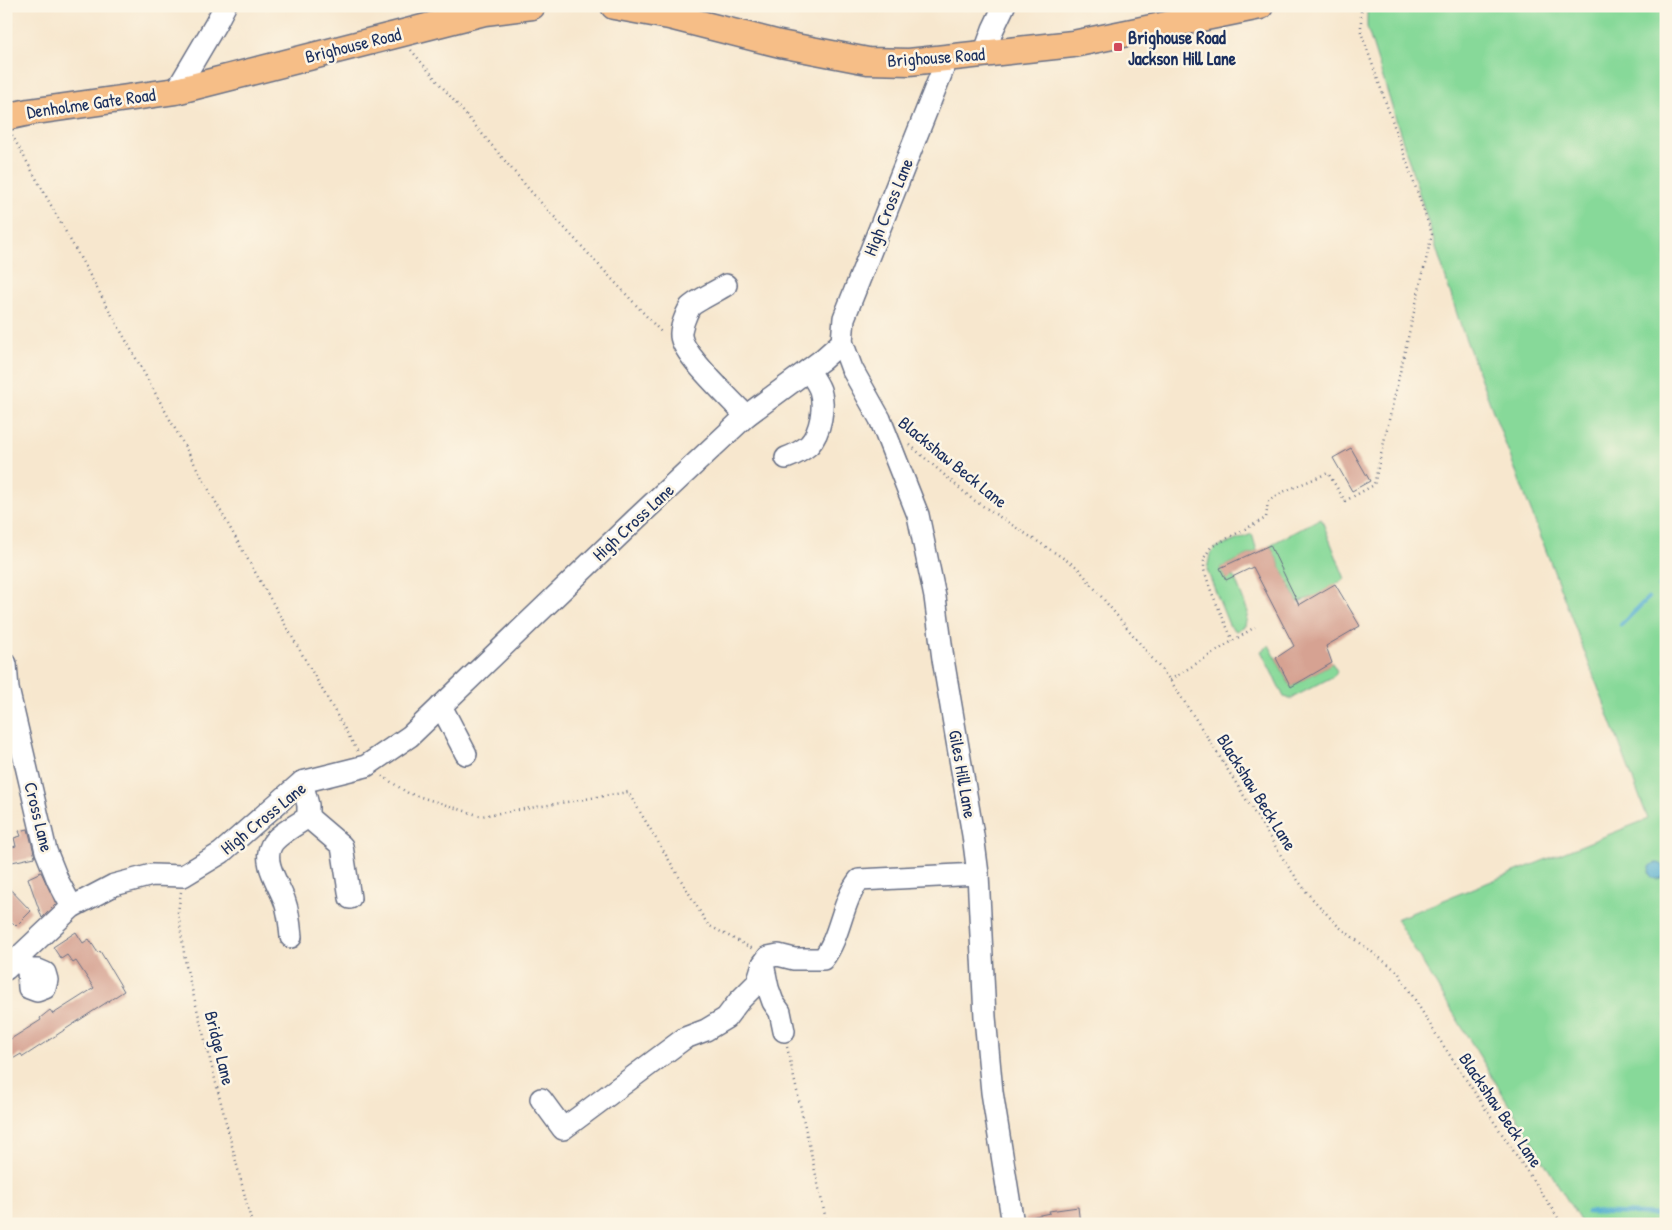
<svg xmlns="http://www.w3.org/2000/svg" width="1672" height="1230" font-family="'Patrick Hand',sans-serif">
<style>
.green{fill:#87d999;stroke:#51847c}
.water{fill:#53afd1;stroke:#376f98}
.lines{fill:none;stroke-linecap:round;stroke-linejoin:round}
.stream{stroke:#53afd1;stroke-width:4.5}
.building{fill:#d6a292}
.minor-casing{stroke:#686f85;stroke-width:24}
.major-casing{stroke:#686f85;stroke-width:29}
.path{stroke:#686f85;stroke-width:2.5;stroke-dasharray:1 4;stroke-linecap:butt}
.minor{stroke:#fff;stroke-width:21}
.major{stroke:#f6be87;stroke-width:26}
.poi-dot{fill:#d1495b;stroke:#fcf5e5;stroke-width:2}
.labels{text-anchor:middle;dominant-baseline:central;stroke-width:5;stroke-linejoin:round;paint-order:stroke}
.poi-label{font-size:18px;font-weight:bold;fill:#1b2f5e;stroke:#fcf5e5;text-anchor:start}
.street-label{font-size:18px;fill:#1b2f5e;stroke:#fcf5e5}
</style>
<rect width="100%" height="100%" fill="#fcf5e5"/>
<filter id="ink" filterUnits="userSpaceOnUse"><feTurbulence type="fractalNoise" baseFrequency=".02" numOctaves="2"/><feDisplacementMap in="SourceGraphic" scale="10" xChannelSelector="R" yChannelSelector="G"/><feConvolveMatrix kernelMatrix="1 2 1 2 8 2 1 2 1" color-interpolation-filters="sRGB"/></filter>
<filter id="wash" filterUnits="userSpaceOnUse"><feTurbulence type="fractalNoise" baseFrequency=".0096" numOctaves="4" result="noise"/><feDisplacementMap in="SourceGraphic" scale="20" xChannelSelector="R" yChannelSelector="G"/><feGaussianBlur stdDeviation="1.12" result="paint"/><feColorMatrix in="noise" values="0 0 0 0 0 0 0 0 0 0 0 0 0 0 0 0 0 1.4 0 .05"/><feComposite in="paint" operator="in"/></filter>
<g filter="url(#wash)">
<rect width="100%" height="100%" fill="#f7e7ce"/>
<g class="green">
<polygon points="1367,6 1666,6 1666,1224 1582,1224 1396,919 1648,819 1461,327 1367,27"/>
<polygon points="1321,518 1345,579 1313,597 1298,602 1270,545"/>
<polygon points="1252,534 1257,551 1220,568 1226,579 1234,576 1248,612 1245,626 1236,631 1229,625 1207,570 1210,554 1216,548"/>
<polygon points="1269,645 1291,687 1332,663 1337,671 1334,676 1290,699 1284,697 1261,651"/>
</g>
<circle class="water" cx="1657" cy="871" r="8"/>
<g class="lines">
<g class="stream">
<polyline points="1659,587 1666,580"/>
<polyline points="1621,625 1648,598"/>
<polyline points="1587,1212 1666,1215"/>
</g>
</g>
<g id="blocks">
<g class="building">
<polygon points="1351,448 1370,481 1352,491 1333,458"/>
<polygon points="1270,545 1299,605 1335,584 1360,626 1326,646 1332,663 1291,687 1276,658 1294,646 1253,567 1226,580 1220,568"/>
<polygon points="28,829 35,857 12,862 8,848 16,846 14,838 21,836 19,831"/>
<polygon points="41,872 56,904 42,918 28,878"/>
<polygon points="6,885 31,911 16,926 6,916"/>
<polygon points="76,932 83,943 89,939 98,953 100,951 124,991 23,1057 21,1054 6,1063 6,1042 41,1020 40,1018 50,1010 53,1014 94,988 76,961 73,963 67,955 61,959 53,947"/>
<polygon points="1078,1207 1080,1224 1026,1224 1025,1218 1050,1213 1049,1211"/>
</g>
</g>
</g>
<g filter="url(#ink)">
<use href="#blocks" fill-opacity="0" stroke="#686f85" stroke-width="1"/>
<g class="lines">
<defs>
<g id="minor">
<polyline points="984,54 993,29 1004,6"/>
<polyline points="176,91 215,25 225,6"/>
<path d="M726 285C719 290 694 302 690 307 686 314 680 329 681 336 683 356 732 400 746 416"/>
<polyline points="842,342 852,369 880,419 918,515 935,597 943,659 973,835 978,874 985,1017 992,1092 1013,1224"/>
<path d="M786 458C794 455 802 451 809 445 821 432 825 406 820 390 817 382 812 376 808 370"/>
<polyline points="6,664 8,689 46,851 58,881 72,907"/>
<polyline points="441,706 466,754"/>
<polyline points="308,817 342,846 350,898"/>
<path d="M291 937C290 926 289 913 285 902 280 886 262 863 271 846 275 836 298 824 308 817V805L302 782"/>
<polyline points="18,958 28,970 38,970 45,973 47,980 45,988 37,991 29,988 28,970"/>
<polyline points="763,964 768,988 773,1002 780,1012 784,1031"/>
<polyline points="6,969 72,907 114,885 152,875 183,876 221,853 302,782 366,766 410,736 636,519 746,416 823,359 842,342 844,318 947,59"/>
<path d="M541 1099 563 1129 685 1038 706 1030 726 1018 739 1001 757 983 763 964 768 957 778 955 794 959H823C841 936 841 903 859 880L978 874"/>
</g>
<g id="major">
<polyline points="614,6 669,16 780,44 868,61 909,62 1073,44 1260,6"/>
<polyline points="6,117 29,112 176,91 485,12 532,6"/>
</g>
</defs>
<use href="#minor" class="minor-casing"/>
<use href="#major" class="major-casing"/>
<g class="path">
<polyline points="411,50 533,194 663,334"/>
<polyline points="12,135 239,544 358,752"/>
<polyline points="910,445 972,499 1077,567 1170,680 1206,735 1287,865 1308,894 1338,926 1398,972 1437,1036 1562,1224"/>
<polyline points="1233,641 1211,591 1204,570 1204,558 1211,547 1266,518 1268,501 1283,492 1328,473 1345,501 1374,485 1432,234 1361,32 1361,6"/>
<polyline points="1170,680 1255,627"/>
<polyline points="382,776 408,793 481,816 628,792 708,925 753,949"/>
<polyline points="181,892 178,912 186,966 252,1224"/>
<polyline points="787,1047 827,1224"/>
</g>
<use href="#minor" class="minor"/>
<use href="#major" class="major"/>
</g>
</g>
<rect class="poi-dot" x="1113" y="42" width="10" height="10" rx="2.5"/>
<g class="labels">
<g class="poi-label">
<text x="1128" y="37">Brighouse Road<tspan x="1128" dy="21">Jackson Hill Lane</tspan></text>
</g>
<g class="street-label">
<text transform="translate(353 45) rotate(-14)">Brighouse Road</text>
<text transform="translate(936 57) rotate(-4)">Brighouse Road</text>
<text transform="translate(91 103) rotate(-8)">Denholme Gate Road</text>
<text transform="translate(888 207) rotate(-68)">High Cross Lane</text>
<text transform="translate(953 462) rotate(39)">Blackshaw Beck Lane</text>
<text transform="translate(633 522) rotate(-43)">High Cross Lane</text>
<text transform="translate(963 774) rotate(80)">Giles Hill Lane</text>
<text transform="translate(1257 792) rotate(58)">Blackshaw Beck Lane</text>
<text transform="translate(39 817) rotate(76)">Cross Lane</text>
<text transform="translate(263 818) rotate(-39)">High Cross Lane</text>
<text transform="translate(220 1048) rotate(76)">Bridge Lane</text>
<text transform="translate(1501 1110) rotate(56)">Blackshaw Beck Lane</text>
</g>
</g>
<rect width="1672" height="1230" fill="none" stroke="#fcf5e5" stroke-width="25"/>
</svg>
